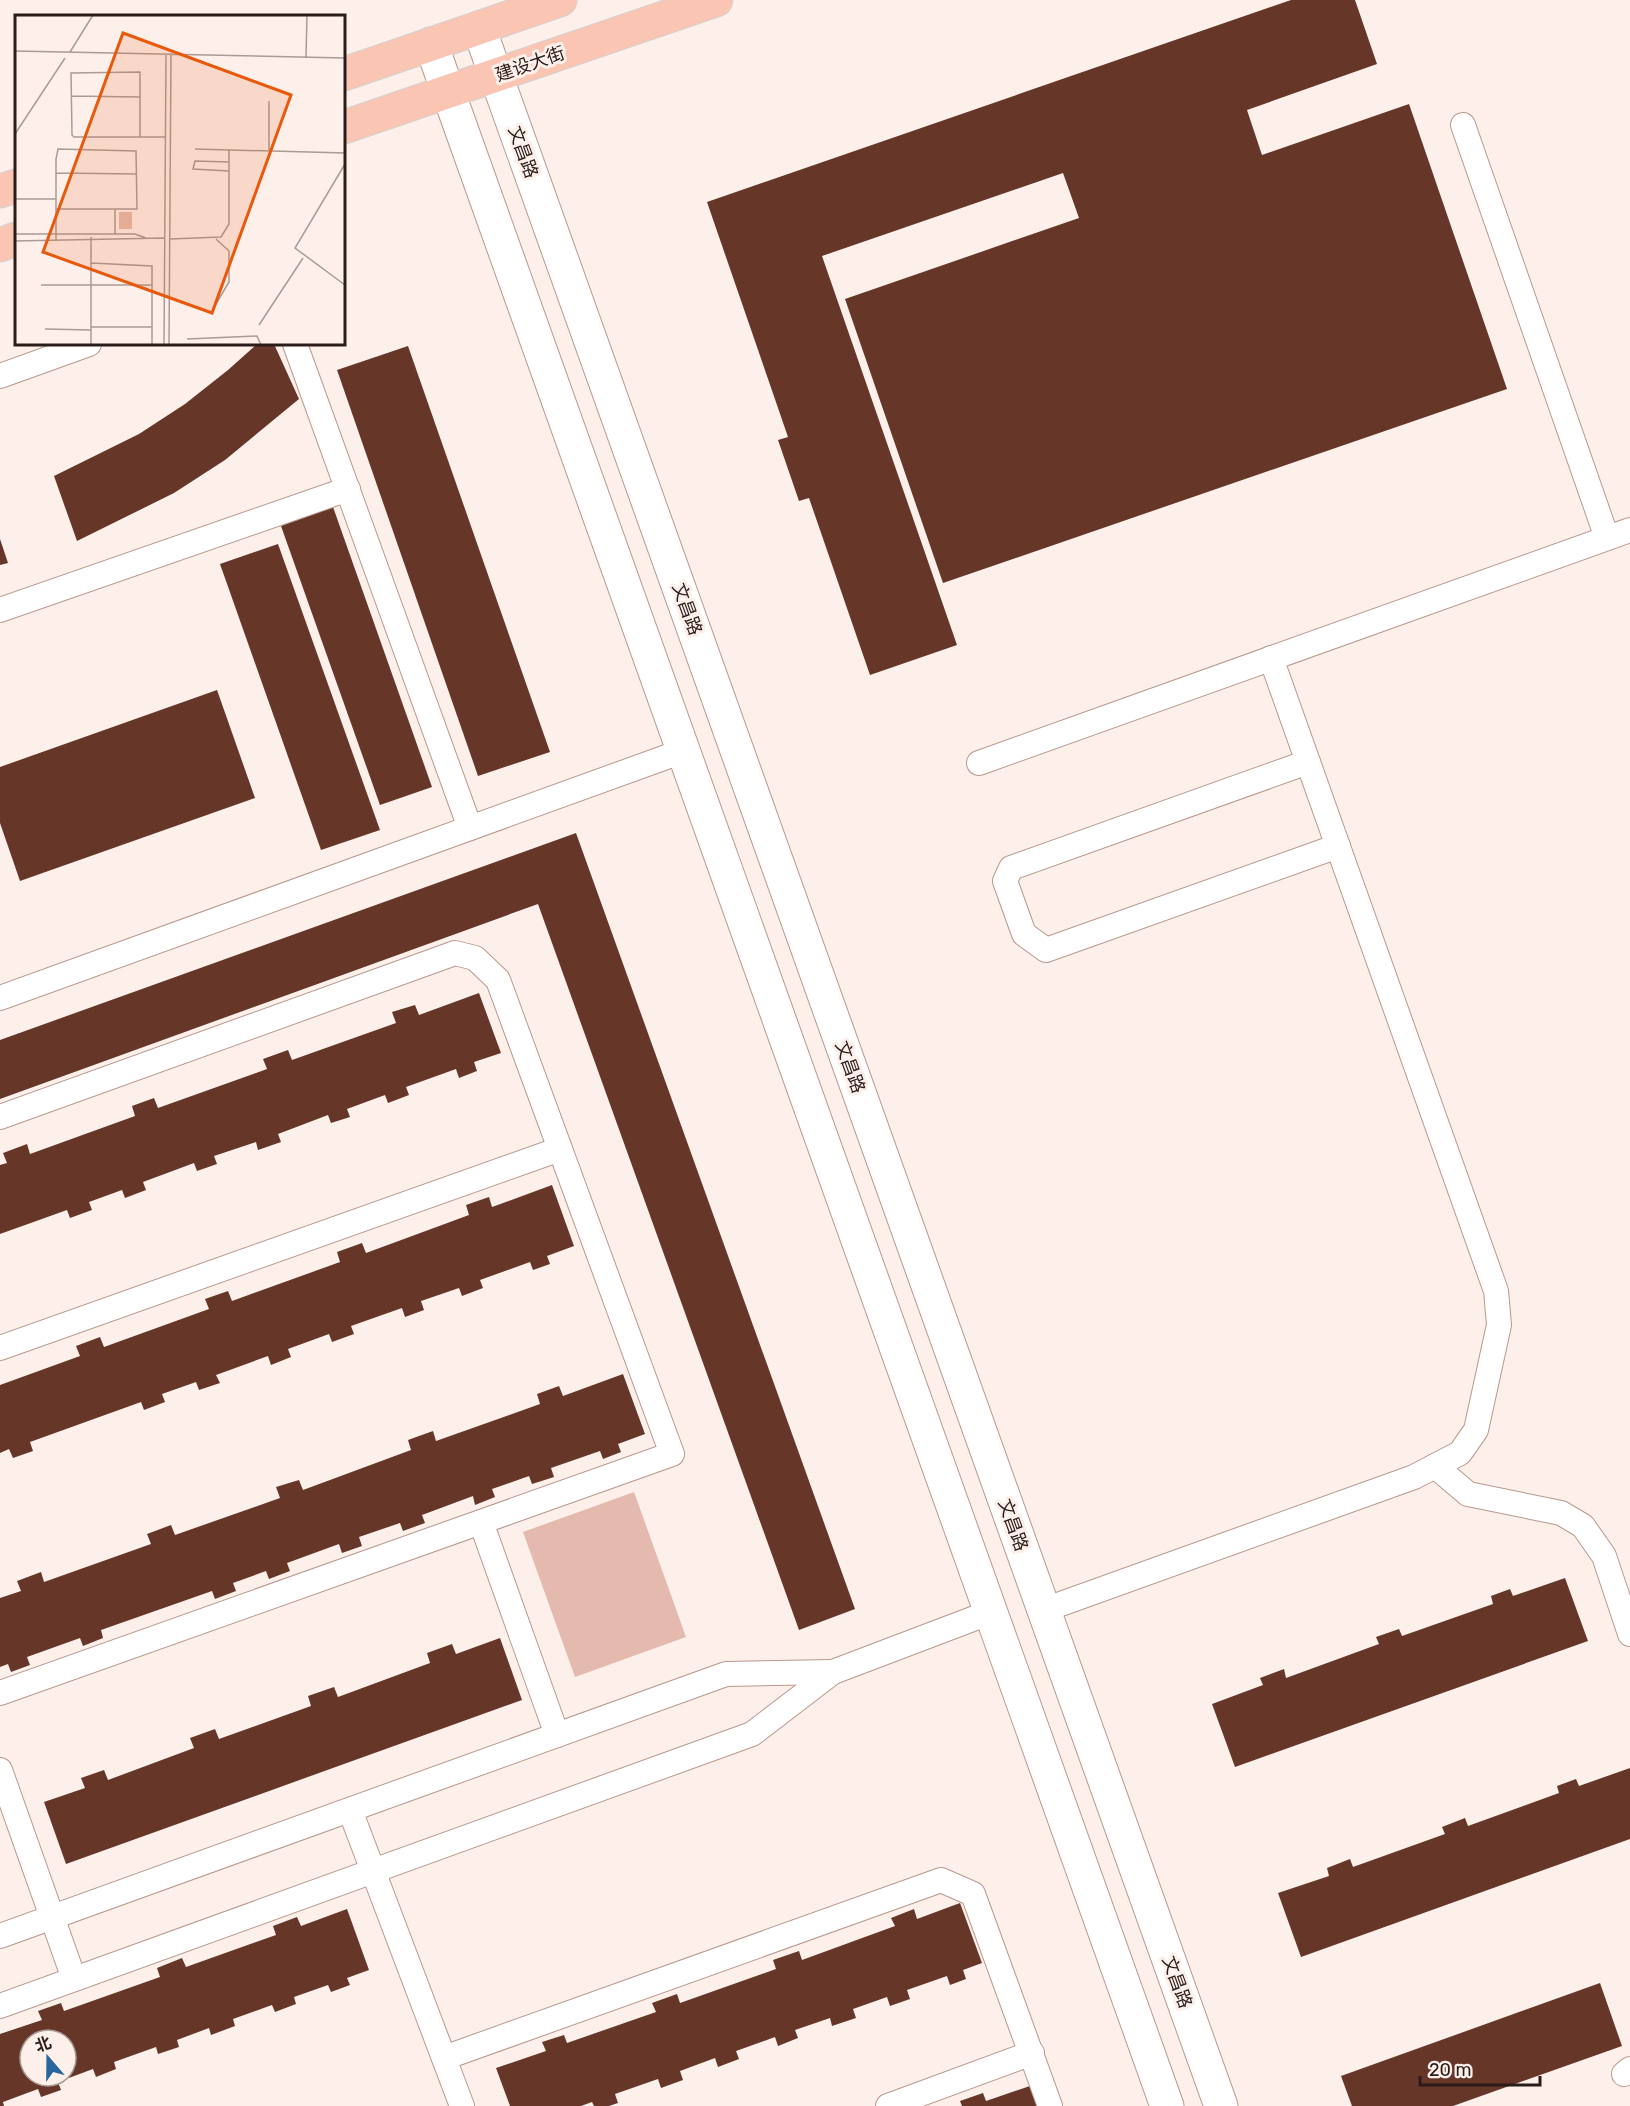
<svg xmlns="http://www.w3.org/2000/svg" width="1630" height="2106" font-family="Rubik,'Noto Sans SC',sans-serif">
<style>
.green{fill:#e3baad}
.building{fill:#663728;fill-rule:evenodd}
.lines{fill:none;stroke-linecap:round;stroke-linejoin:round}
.lane-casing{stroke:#b9988d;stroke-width:26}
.secondary-casing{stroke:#b9988d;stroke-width:35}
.primary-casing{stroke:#d4d2d1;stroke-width:35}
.lane{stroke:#fff;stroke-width:24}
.secondary{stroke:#fff;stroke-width:33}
.primary{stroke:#fac5b3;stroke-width:33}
.labels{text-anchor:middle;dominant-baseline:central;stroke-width:6;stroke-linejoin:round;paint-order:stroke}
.street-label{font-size:18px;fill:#2a1d19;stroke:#fdefea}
.inset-road{fill:none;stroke:#a99b96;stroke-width:1.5}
.view{fill:#e8590c;fill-opacity:0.15;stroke:#e8590c;stroke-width:3}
.inset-edge{fill:none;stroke:#2a1d19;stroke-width:3}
</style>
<rect width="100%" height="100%" fill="#fdefea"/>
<polygon class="green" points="634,1492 686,1637 575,1677 523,1532"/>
<g class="building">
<polygon points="1291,0 1355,0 1377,64 1247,110 1262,155 1409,104 1507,389 943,583 845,299 1079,218 1063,173 822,256 957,645 870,675 809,498 799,501 778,440 788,437 707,202"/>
<polygon points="257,344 274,344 299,399 225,460 174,493 77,541 54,476 139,434 185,404 228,370"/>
<polygon points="408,346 550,752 478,776 337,370"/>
<polygon points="333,507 432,787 380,805 281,526"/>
<polygon points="0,539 8,563 0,565"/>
<polygon points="278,544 380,830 321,850 220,564"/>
<polygon points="217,690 255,798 20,881 0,823 0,767"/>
<polygon points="576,833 855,1609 799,1630 538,904 0,1099 0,1040"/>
<polygon points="479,993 501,1053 474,1062 477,1071 459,1078 456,1069 406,1087 409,1095 388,1103 385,1095 347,1109 350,1117 331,1123 328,1115 278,1134 281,1142 258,1150 256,1142 214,1156 217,1164 197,1171 194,1163 143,1182 146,1190 125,1198 122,1190 89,1202 92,1210 70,1218 67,1210 0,1234 0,1165 7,1163 3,1153 27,1144 30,1154 135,1116 132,1106 154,1098 158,1108 267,1069 263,1059 288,1050 292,1060 396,1023 392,1012 415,1005 419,1015"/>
<polygon points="552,1185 574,1246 547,1256 550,1264 533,1270 530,1262 480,1280 483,1288 462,1296 459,1288 421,1301 424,1310 405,1317 402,1308 351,1326 354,1334 332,1342 329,1334 288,1349 291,1357 271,1365 268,1356 216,1375 220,1383 199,1390 196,1382 162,1394 165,1402 144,1410 141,1402 30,1442 33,1451 13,1458 9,1449 0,1453 0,1385 80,1356 76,1346 100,1337 104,1347 209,1309 205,1299 228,1291 232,1301 340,1262 337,1252 362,1243 366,1253 469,1215 466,1205 489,1197 492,1207"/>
<polygon points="623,1374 645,1434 618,1444 621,1452 603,1459 600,1451 551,1468 554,1477 532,1484 529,1476 492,1489 495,1497 475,1505 473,1496 422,1515 425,1523 403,1531 400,1523 359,1537 362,1546 342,1553 339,1544 287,1563 290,1571 269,1579 266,1571 233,1583 236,1591 215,1599 212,1591 101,1630 103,1638 83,1646 80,1638 27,1657 30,1665 11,1672 8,1664 0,1667 0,1598 21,1591 17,1581 41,1572 44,1582 151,1544 147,1534 171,1525 175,1535 280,1498 276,1487 299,1480 303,1490 411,1450 408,1440 433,1431 436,1441 540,1404 537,1394 559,1386 563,1396"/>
<polygon points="1565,1578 1588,1641 1235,1767 1212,1704 1263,1685 1260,1678 1284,1669 1286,1678 1379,1644 1376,1637 1399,1629 1402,1636 1493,1604 1491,1596 1510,1589 1513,1596"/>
<polygon points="500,1638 522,1700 66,1864 44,1802 85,1788 81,1778 104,1770 108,1780 194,1748 190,1738 215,1729 219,1739 311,1706 308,1696 334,1687 338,1697 430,1663 427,1653 452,1644 456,1654"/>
<polygon points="1630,1768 1630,1839 1301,1957 1278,1893 1329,1876 1327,1868 1350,1859 1353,1867 1445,1834 1442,1827 1465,1818 1468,1826 1559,1793 1557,1786 1576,1779 1579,1786"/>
<polygon points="960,1903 982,1963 963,1970 966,1979 950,1985 947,1976 907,1990 910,1999 890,2006 887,1997 853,2009 856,2018 832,2026 830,2018 795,2030 798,2038 778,2046 775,2037 736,2051 739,2059 718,2067 715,2058 680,2071 683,2080 661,2088 658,2079 615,2094 618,2103 609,2106 594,2106 592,2102 581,2106 510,2106 496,2068 546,2051 542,2042 564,2035 567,2043 656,2012 652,2003 677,1994 680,2003 776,1969 773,1960 799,1951 802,1960 895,1926 891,1918 914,1909 917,1919"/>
<path d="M347 1909 369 1970 347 1978 350 1985 331 1992 328 1985 294 1997 296 2004 275 2012 272 2005 233 2019 235 2026 211 2035 209 2028 177 2040 179 2047 158 2054 156 2047 114 2062 116 2069 96 2077 93 2069 58 2082 61 2090 41 2097 38 2089 3 2102 4 2106H0V2034L42 2020 38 2011 61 2003 64 2011 160 1977 157 1968 182 1958 186 1967 276 1935 273 1926 297 1917 301 1926ZM30 2040H66V2076H30Z"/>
<polygon points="1600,1983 1622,2046 1453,2106 1352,2106 1341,2076"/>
<polygon points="1030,2086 1037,2106 962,2106 960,2101 983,2093 986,2101"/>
</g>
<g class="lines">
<defs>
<g id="lane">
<polyline points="1463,125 1607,538"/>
<polyline points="295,344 470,828"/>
<polyline points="0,376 89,344"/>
<polyline points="0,610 348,489"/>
<polyline points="1308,762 1011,868 1005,881 1024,934 1046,950 1338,846"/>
<polyline points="979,763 1630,530"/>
<polyline points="0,998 683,751"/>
<polyline points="0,1117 455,953 475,958 498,980 672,1454 0,1693"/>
<polyline points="0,1348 560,1149"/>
<polyline points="1435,1466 1468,1494 1561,1513 1583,1526 1604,1556 1630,1634"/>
<polyline points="481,1522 557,1735"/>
<polyline points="1044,1610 1414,1477 1460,1453 1476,1430 1499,1325 1496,1291 1271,658"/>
<polyline points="0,1770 74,1979"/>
<polyline points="350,1810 462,2106"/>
<polyline points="0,1936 726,1674 833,1672"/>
<polyline points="0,2006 752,1734 833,1672 991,1612"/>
<polyline points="444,2058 941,1880 973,1894 1050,2106"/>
<polyline points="1624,2074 1630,2069"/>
<polyline points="888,2106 1032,2053"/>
</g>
<g id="secondary">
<polyline points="479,28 1221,2106"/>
<polyline points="431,44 1167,2106"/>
</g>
<g id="primary">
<polyline points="344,74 560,0"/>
<polyline points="344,127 716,0"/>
<polyline points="0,191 16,186"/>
<polyline points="0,245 16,239"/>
</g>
</defs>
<use href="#lane" class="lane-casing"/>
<use href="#secondary" class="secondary-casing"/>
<use href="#primary" class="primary-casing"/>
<use href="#lane" class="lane"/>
<use href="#secondary" class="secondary"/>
<use href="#primary" class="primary"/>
</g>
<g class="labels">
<g class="street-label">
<text transform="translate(530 64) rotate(-19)">建设大街</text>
<text transform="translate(523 152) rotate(70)">文昌路</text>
<text transform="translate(687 609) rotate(70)">文昌路</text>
<text transform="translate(850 1067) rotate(70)">文昌路</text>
<text transform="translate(1013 1525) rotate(70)">文昌路</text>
<text transform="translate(1177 1982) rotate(70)">文昌路</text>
</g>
</g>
<g transform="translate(15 15)">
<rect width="330" height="330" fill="#fdefea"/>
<path d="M104 197H117V214H104Z" fill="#e3baad"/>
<path class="inset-road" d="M0 36 330 43M55 37 78 0M291 42 292 0M56 81 125 82M0 119 50 43M125 122V57L56 58 57 120 59 122H150M180 134 330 138M254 135V86M330 149 280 233 330 270M214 156 178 154 180 146 214 147M41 158 122 159M0 184H41M0 219H120L131 223M100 219V194M76 222V330M155 224 206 222 214 209V135M0 226 149 223M41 226V144L43 134 121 136 122 194H41M76 248 137 251V330M26 270H137M198 294 214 267V236L201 224M244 310 288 243M76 312H137M30 314 76 315M172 324 242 321 246 330M149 330 151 39M154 330 156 39"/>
<path class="view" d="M108 18 276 80 197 298 28 237Z"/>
<rect width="330" height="330" class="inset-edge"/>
</g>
<g transform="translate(48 2058) rotate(340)"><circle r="28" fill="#fdefea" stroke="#a99b96" stroke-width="1.5"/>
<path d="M0-4.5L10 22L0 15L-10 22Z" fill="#29669d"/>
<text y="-9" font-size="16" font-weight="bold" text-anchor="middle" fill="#2a1d19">北</text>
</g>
<path d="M1420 2076v9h120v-9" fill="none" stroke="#2a1d19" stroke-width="3"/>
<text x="1429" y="2076" font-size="18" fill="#2a1d19" stroke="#fdefea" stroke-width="4.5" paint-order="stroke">20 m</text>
</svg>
